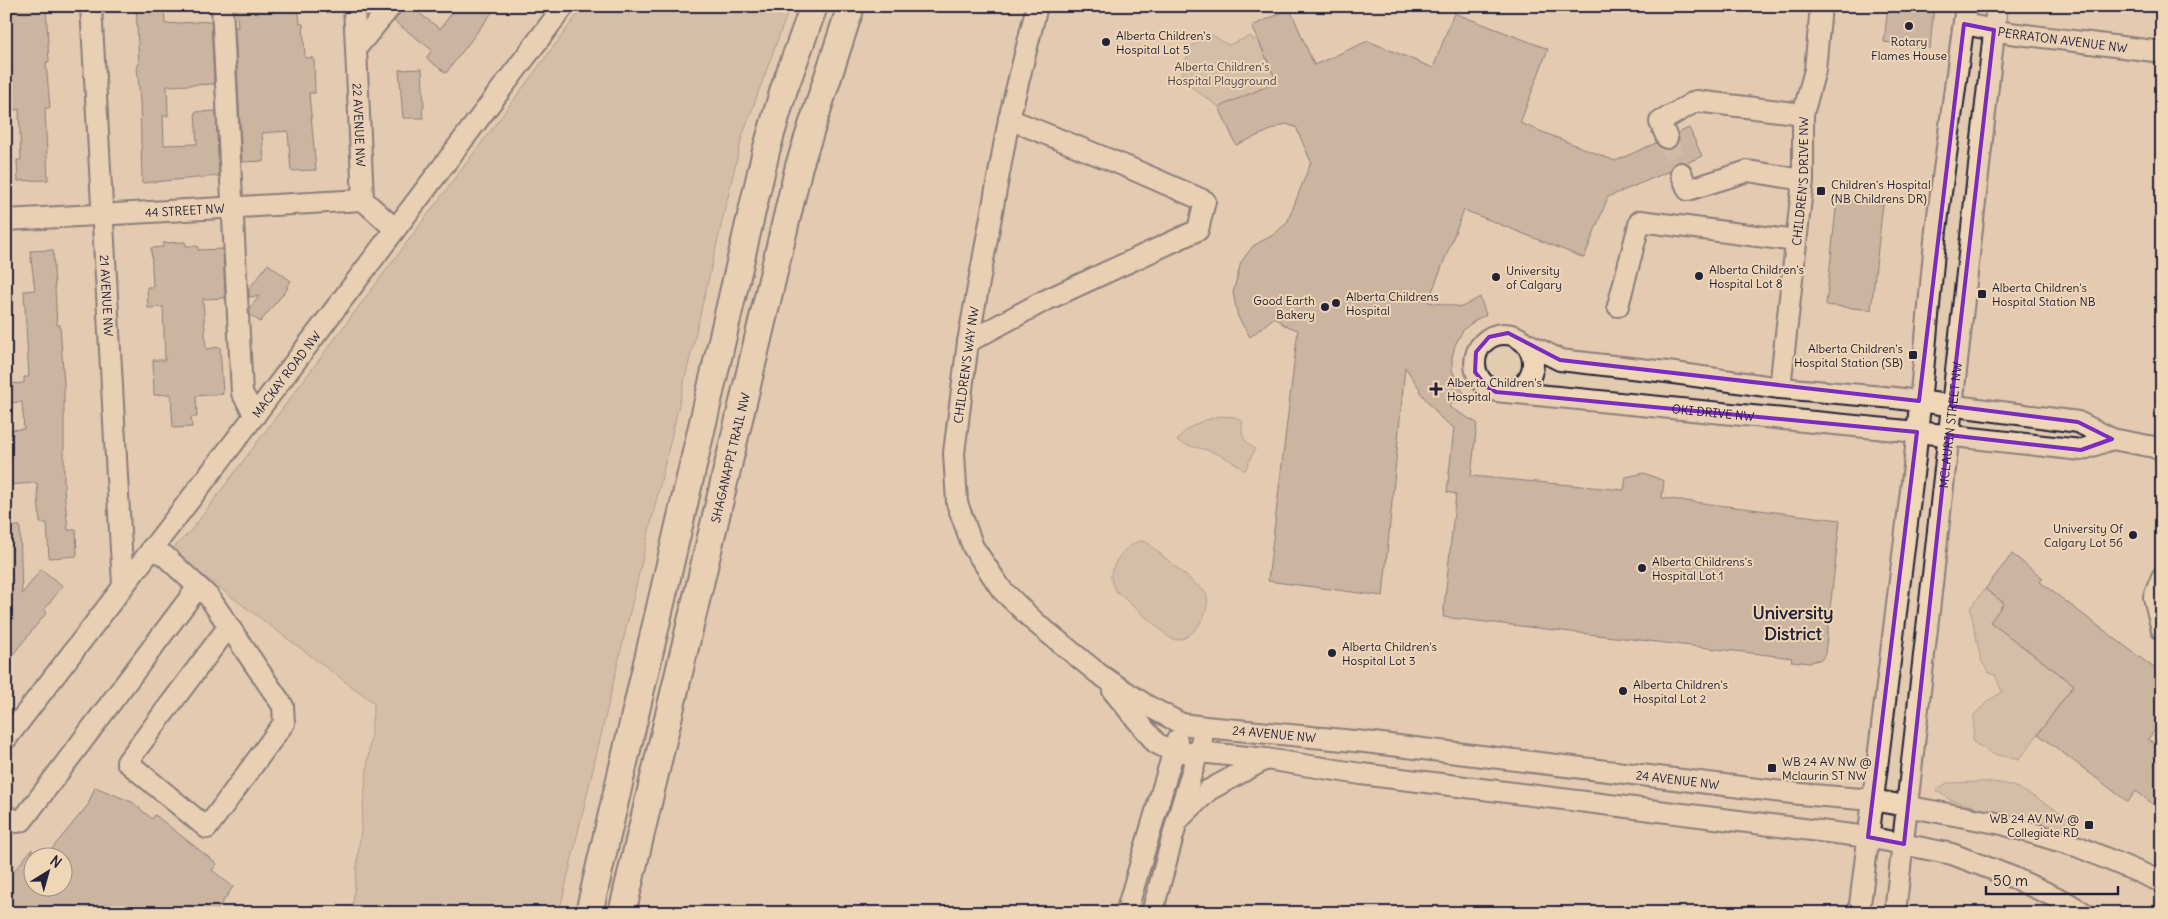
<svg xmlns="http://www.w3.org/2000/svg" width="2168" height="919" font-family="Delius,sans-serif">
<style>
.green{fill:#c2af9c;stroke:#72686c}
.building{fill:#ad9b8f;stroke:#22223b}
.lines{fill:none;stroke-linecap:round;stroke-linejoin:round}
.minor-tunnel{stroke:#bca999;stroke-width:20;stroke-dasharray:20 10;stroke-linecap:butt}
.minor-casing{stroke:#22223b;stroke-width:24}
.major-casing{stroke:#22223b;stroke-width:30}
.minor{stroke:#efd6b7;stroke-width:20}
.major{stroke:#efd6b7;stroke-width:26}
.marked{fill:none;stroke:#7b2cbf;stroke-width:4;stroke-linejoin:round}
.poi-dot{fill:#22223b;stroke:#efd6b7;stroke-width:2}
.labels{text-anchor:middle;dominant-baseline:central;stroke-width:4;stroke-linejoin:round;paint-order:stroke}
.poi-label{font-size:12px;fill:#22223b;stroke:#efd6b7;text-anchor:start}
.street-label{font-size:12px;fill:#22223b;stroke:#efd6b7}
.park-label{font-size:12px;fill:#4a4553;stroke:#efd6b7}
.district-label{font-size:18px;font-weight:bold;fill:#22223b;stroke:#efd6b7}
</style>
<rect width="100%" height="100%" fill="#e3cbb0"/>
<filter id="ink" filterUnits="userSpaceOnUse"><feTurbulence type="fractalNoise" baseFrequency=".02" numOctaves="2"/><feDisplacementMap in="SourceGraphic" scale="10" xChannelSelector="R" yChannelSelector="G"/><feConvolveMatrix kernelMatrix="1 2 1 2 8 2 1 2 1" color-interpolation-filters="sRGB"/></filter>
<g filter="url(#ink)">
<g class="green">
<polygon points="584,6 790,6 742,137 559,913 352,913 374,703 170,551 190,532"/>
<polygon points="1212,35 1228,45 1251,36 1253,40 1257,38 1274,75 1270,85 1219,107 1180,79 1191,46"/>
<path d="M1219 416 1235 417 1243 422C1239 434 1245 442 1255 449L1245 471C1235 462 1220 454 1207 450 1196 447 1187 446 1177 441 1187 425 1202 421 1219 416Z"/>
<path d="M1143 541 1149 544 1205 592C1216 608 1189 649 1170 638L1117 592C1114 588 1111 582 1111 577 1111 563 1129 541 1143 541Z"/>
<polygon points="1985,589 2004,603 1990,622 2074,685 2019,760 1993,754 1973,742 1974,715 1988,701 2002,692 1995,675 1989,673 1981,660 1970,608"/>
<path d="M1947 783C1966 783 1988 780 2006 784 2021 787 2067 815 2077 826L2076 828 2058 829 1957 802 1950 800 1936 790Z"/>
</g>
<g class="building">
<polygon points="6,6 46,6 49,62 46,62 50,108 45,108 48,180 18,181 17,160 21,160 19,109 14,110 13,96 6,96 6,73 12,72 10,28 6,28"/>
<polygon points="136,6 164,6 165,24 211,21 214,84 167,86 168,116 163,116 164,145 197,144 195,112 216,111 219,176 142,183 140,101 137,65 139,65"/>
<polygon points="236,6 298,6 300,24 303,24 305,58 314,58 315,93 309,93 316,170 291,171 288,131 262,133 264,161 242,162 235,27 238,27"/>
<polygon points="405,6 410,6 440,29 457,6 497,6 446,73 426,58 432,50 394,21"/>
<polygon points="1888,6 1934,6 1930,48 1884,42"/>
<polygon points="1290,9 1314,65 1368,41 1433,68 1454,13 1548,49 1520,123 1615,161 1656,143 1665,150 1672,149 1679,140 1678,133 1689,128 1702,156 1687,163 1676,162 1670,171 1608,197 1584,258 1464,210 1428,302 1462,307 1480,297 1486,315 1477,319 1463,330 1455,345 1452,358 1452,369 1456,381 1464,393 1449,407 1477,423 1471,476 1624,490 1626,477 1644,473 1664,481 1662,498 1840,520 1825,654 1822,659 1811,662 1811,663 1791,661 1792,658 1777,656 1443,617 1456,494 1447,492 1454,428 1441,418 1419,391 1420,389 1405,367 1383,596 1268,581 1298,330 1284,325 1275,317 1250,337 1238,317 1233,293 1241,262 1253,246 1273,235 1287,223 1311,162 1296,127 1285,124 1236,145 1219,107 1277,82 1252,26"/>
<polygon points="422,69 424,108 422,109 423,118 403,118 399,70"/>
<polygon points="1837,199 1883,204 1871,310 1826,305"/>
<polygon points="185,242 186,246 198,246 198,250 223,249 225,298 203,299 206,349 220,347 223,394 196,396 197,417 191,417 192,427 173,428 171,394 154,395 153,360 165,360 163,307 148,308 147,287 153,287 151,248 163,247 163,243"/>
<polygon points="53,250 57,325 60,325 64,384 64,488 68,530 76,530 77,556 49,558 47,523 40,523 37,483 6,485 6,430 24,429 22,402 6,403 6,384 24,383 24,377 29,377 24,291 35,290 30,251"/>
<polygon points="268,264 291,281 286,287 288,288 260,322 250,315 250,308 259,296 249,297 249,289"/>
<polygon points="6,526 20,526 22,594 41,569 63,586 44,610 47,612 6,663"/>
<polygon points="2012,554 2043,578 2040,582 2162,674 2162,721 2148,739 2162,749 2162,811 2136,791 2128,802 2038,734 2074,685 1990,622 2004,603 1985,589"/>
<polygon points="95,787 132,802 152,819 155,815 217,864 212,870 233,887 215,913 27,913 6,902 6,893 12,883 9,877 32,849 32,886 62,886 62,856 46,856 88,805"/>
</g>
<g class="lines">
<polyline class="minor-tunnel" points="1667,138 1681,173"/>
<defs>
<g id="minor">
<path id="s1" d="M91 6 123 585"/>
<polyline points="222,6 242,393 255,415"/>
<path id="s2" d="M354 6 363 200 395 229"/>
<path id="s3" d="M1037 6 1009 119 968 342 954 453 957 503 973 547 1002 590 1036 623 1099 674 1146 705 1182 724 1205 727 1365 742 1800 794 1873 800 2002 824 2079 847 2162 882"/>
<path id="s4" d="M1964 24 2010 33 2162 52"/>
<polyline points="357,47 391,6"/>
<polyline points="1667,138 1660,122 1696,101 1803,114"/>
<polyline points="1681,173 1688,190 1748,171 1803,180"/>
<path id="s5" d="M6 220 363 200"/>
<polyline points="1618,306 1640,221 1796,241"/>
<circle cx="1504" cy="363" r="29"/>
<polyline points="968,342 1042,302 1198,230 1205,201 1125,166 1009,119"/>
<polyline points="1526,343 1560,360 1586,363 1667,372 1780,388 1895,398 2078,422 2112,439 2154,447 2162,451"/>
<path id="s6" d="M1780 388 1803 180V114L1815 70 1821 6"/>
<path id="s7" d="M1506 392 1917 432 2081 450 2112 439"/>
<polyline points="152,548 165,556 209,597 283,706 284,723 207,828 127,762 229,626"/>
<polyline points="2162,577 2154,597 2162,630"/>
<polyline points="1113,691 1156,743 1173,752 1199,752 1266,759 1361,774 1868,837 1952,854 2012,877 2064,901 2084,913"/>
<path id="s8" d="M6 739 255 415 564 6"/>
<polyline points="6,815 17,822 22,821 198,587"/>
<polyline points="1178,820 1209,790 1266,759"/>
<polyline points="1126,913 1177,740"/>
<polyline points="1152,913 1177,821 1202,739"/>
<polyline points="1859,913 1915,458 1936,230 1966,6"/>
<path id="s9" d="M1895 913 1997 6"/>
</g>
<g id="major">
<polyline points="589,913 766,151 784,89 814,6"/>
<path id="s10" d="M622 913 799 166 851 6"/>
</g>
</defs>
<use href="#minor" class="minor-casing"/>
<use href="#major" class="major-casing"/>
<use href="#minor" class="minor"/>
<use href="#major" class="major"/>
</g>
</g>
<path d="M0 0H2168V919H0ZM1964 24 1994 30 1951 406 2078 422 2112 439 2081 450 1948 435 1904 844 1868 837 1917 432 1496 392 1487 387 1475 372 1476 352 1489 337 1508 333 1560 360 1919 401Z" fill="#e3cbb0" fill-opacity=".55" fill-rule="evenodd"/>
<path class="marked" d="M1964 24 1994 30 1951 406 2078 422 2112 439 2081 450 1948 435 1904 844 1868 837 1917 432 1496 392 1487 387 1475 372 1476 352 1489 337 1508 333 1560 360 1919 401Z"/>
<g class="poi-dot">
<circle cx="1909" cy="26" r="5"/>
<circle cx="1106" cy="42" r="5"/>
<rect x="1816" y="186" width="10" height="10" rx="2.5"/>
<circle cx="1699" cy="276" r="5"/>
<circle cx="1496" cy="277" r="5"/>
<rect x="1977" y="289" width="10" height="10" rx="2.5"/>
<circle cx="1336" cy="303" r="5"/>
<circle cx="1325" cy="307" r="5"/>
<rect x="1908" y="350" width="10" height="10" rx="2.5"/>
<path d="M1433.5 381.5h5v5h5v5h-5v5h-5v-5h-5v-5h5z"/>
<circle cx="2133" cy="535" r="5"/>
<circle cx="1642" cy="568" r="5"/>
<circle cx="1332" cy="653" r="5"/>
<circle cx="1623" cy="691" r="5"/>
<rect x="1767" y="763" width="10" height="10" rx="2.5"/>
<rect x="2084" y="820" width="10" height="10" rx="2.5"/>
</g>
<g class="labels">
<g class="poi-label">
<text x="1116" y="35">Alberta Children's<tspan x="1116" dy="14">Hospital Lot 5</tspan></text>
<text x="1909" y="41" text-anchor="middle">Rotary<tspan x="1909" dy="14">Flames House</tspan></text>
<text x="1831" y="184">Children's Hospital<tspan x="1831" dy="14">(NB Childrens DR)</tspan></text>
<text x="1709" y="269">Alberta Children's<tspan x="1709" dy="14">Hospital Lot 8</tspan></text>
<text x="1506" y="270">University<tspan x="1506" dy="14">of Calgary</tspan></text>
<text x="1992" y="287">Alberta Children's<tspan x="1992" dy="14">Hospital Station NB</tspan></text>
<text x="1346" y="296">Alberta Childrens<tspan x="1346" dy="14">Hospital</tspan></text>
<text x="1315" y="300" text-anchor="end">Good Earth<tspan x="1315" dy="14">Bakery</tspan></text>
<text x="1903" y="348" text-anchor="end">Alberta Children's<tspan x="1903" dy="14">Hospital Station (SB)</tspan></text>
<text x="1447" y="382">Alberta Children's<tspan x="1447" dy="14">Hospital</tspan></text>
<text x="2123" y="528" text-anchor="end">University Of<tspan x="2123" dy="14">Calgary Lot 56</tspan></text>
<text x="1652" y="561">Alberta Childrens's<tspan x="1652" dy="14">Hospital Lot 1</tspan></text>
<text x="1342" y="646">Alberta Children's<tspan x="1342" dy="14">Hospital Lot 3</tspan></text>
<text x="1633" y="684">Alberta Children's<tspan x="1633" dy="14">Hospital Lot 2</tspan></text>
<text x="1782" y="761">WB 24 AV NW @<tspan x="1782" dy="14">Mclaurin ST NW</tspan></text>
<text x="2079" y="818" text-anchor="end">WB 24 AV NW @<tspan x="2079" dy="14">Collegiate RD</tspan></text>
</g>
<g class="street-label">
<text stroke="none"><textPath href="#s4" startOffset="100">PERRATON AVENUE NW</textPath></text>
<text stroke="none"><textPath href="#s2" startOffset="119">22 AVENUE NW</textPath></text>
<text stroke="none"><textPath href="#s6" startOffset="208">CHILDREN'S DRIVE NW</textPath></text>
<text stroke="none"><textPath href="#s5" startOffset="179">44 STREET NW</textPath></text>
<text stroke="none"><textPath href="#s1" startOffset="290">21 AVENUE NW</textPath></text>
<text transform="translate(966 365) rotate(-82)">CHILDREN'S WAY NW</text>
<text stroke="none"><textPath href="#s8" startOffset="460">MACKAY ROAD NW</textPath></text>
<text stroke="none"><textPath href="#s7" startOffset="208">OKI DRIVE NW</textPath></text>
<text stroke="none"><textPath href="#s9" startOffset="491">MCLAURIN STREET NW</textPath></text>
<text stroke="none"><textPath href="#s10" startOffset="468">SHAGANAPPI TRAIL NW</textPath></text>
<text stroke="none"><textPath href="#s3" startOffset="922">24 AVENUE NW</textPath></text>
<text stroke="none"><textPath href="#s3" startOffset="1328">24 AVENUE NW</textPath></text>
</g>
<g class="park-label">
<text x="1222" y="66">Alberta Children's<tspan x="1222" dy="14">Hospital Playground</tspan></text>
</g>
<g class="district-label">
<text x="1793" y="612">University<tspan x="1793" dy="21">District</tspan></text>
</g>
</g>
<rect width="2168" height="919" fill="none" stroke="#efd6b7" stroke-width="25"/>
<rect x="12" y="12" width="2143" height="894" fill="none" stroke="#22223b" stroke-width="2" filter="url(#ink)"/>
<g transform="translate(48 872) rotate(37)"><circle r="24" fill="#efd6b7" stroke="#9d8e85"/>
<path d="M0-4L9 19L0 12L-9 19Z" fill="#22223b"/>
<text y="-8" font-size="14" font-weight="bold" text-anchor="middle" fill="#22223b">N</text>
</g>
<path d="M1986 886v8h132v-8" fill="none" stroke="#22223b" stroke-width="2.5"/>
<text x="1993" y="886" font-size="15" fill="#22223b" stroke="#efd6b7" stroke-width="4" paint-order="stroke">50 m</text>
</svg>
